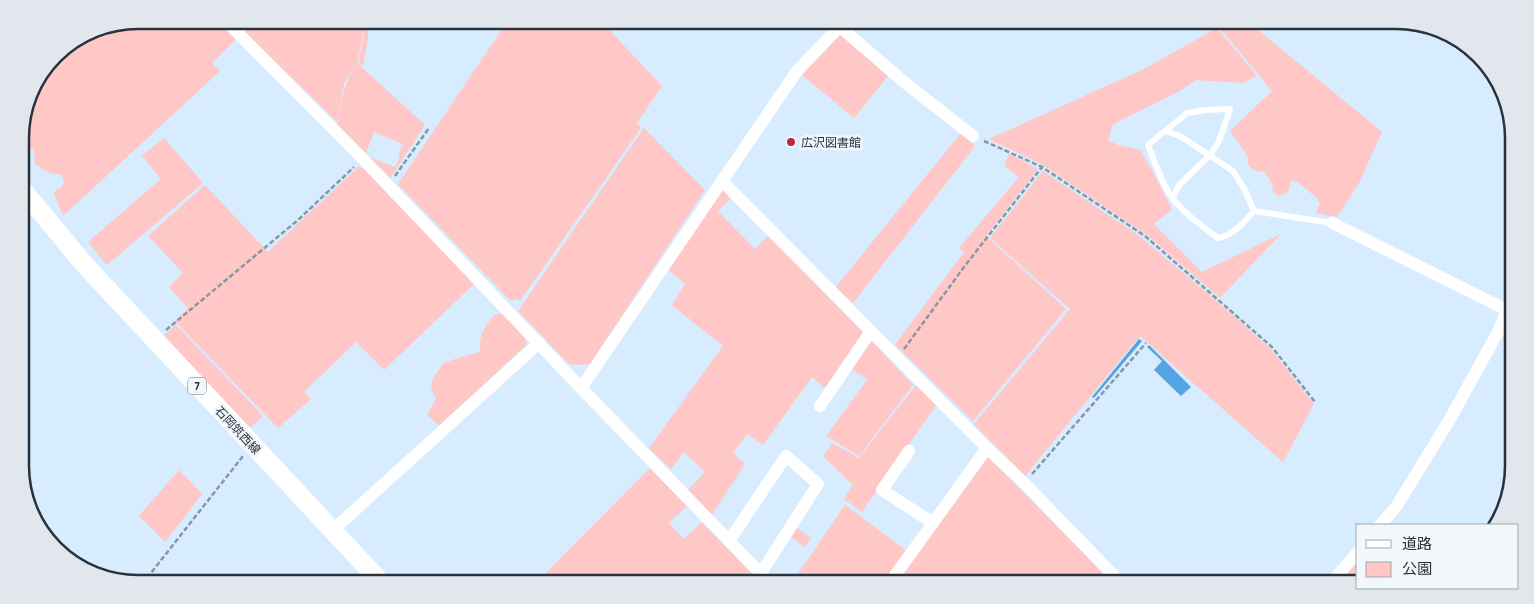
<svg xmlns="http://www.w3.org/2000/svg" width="1534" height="604" font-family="'Titillium Web','Noto Sans JP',sans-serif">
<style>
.green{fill:#ffc7c6}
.water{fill:#53a4e3}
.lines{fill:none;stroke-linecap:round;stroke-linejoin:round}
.path{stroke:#8797a5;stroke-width:2.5;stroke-dasharray:5 2.5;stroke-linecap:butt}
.lane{stroke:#fff;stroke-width:6}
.street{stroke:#fff;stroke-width:12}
.primary{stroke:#fff;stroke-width:19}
.poi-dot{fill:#ba293d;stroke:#f1f7fb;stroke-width:2}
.labels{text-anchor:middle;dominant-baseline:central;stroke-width:5;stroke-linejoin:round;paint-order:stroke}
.shield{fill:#f1f7fb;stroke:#646d75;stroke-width:1}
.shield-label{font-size:11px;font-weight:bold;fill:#28323b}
.poi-label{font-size:12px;fill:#28323b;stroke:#f1f7fb;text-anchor:start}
.street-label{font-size:12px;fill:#28323b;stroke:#f1f7fb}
.rim{fill:none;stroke:#28323b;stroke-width:2.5}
</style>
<rect width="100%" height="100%" fill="#d7ecfe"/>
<g class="green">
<polygon points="138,20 219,20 237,38 212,63 220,71 63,216 54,194 57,189 61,188 64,183 62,175 50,173 35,164 34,149 32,148 26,156 20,154 20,130 32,86 45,69 72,53 92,36 101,27"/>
<polygon points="251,21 361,21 363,31 358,61 344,83 337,122 245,32"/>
<polygon points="362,21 371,21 368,25 368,39 363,66 359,63 364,30"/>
<polygon points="507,22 602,22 662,86 637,123 641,128 520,301 515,299 511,301 398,184"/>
<polygon points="1220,25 1252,25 1382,132 1359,183 1337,217 1316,213 1320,204 1316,197 1296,181 1291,181 1288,192 1278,196 1273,192 1272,184 1265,172 1253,170 1248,165 1248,157 1230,131 1272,91 1218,26"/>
<polygon points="1217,28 1257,76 1242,83 1196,80 1180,91 1113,124 1108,140 1118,145 1141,150 1172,209 1154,224 1202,272 1281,234 1220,298 1147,235 1043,165 989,139 1142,70"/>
<polygon points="840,33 888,76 854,118 802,75 820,54"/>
<path d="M357 63 425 125 390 178 369 157 395 167 400 157 398 156 403 144 374 132 365 155 337 126C340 103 344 83 357 63Z"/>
<polygon points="644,128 705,190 590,364 579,365 569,364 518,311"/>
<polygon points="961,133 975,146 853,303 835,288"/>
<polygon points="164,138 203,183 107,265 88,242 161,179 142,156"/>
<polygon points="1009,154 1038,169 986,236 1066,309 973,421 895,345 964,252 959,248 1019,177 1004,166"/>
<polygon points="358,167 363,168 475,283 384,370 356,342 304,392 311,399 278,428 175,321 188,308 169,287 183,273 148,236 205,185 268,252"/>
<polygon points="1043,171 1138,235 1213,298 1270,348 1314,404 1283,462 1140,336 1025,476 974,424 1070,309 990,238"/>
<polygon points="722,188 731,198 718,211 755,249 769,235 863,332 826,389 812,377 763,445 747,434 733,453 745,464 712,515 688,490 705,472 684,452 671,469 649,448 723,346 672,305 685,284 668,269"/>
<path d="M505 313 525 337 526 345 439 426 427 415 436 399 431 388 433 378 444 363 461 357 480 352C479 335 483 329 494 315Z"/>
<polygon points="176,325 263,416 249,429 163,336"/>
<polygon points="870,339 913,385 859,456 826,436 867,380 852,369"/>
<polygon points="916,385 937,404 862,512 844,499 853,485 823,456 832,443 859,458"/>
<polygon points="987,455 1112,582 902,581 898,579"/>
<polygon points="650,468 687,506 669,523 684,539 702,522 759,581 539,580"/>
<polygon points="179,470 202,494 165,542 139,516"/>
<polygon points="845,505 907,551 885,581 793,581"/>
<polygon points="797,528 811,538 805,547 791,537"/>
<polygon points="1358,559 1358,584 1337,583"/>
</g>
<g class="water">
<polygon points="1139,339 1142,341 1094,398 1092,397"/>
<polygon points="1149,345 1191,387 1181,396 1154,370 1162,361 1147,347"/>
</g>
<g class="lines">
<g class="path">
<polyline points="54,57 73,45 85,34"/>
<polyline points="984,141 1042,167 1145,236 1272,347 1315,402"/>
<polyline points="395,176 429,128"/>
<polyline points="166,330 298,220 354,167"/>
<polyline points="904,349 964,267 1042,167"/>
<polyline points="1032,474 1146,343"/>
<polyline points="147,578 243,456"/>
</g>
<g class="lane">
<polyline points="1165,131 1187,113 1205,110 1230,109 1219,141 1210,155 1179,185 1173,198"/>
<path d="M1254 211 1245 190 1233 171 1180 136 1165 131 1148 145C1155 163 1162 184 1173 199 1186 215 1202 226 1218 238 1233 236 1244 222 1254 211L1332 223"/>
</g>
<g class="street">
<polyline points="225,20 362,158 581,388 768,581"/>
<polyline points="839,26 904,82 973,136"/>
<polyline points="722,181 987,448 1025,484 1120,582"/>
<polyline points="1332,223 1507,310 1498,332 1450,419 1396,507 1380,525"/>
<polyline points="581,388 797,71 843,23"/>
<polyline points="820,406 871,331"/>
<polyline points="909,451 882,490 933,523"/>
<polyline points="333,530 539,343"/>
<polyline points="729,541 786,456 818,484 761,573"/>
<polyline points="891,581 987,448"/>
<polyline points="1331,583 1358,552"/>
</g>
<polyline class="primary" points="21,188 84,264 378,579"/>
</g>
<circle class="poi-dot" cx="791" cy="142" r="5"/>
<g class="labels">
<rect class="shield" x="188" y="377.5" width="18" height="17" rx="4"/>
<g class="shield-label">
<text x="197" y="386">7</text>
</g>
<g class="poi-label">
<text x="801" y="142">広沢図書館</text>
</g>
<g class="street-label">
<text transform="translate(238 430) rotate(47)">石岡筑西線</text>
</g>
</g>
<path d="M0 0H1534V604H0ZM138 29H1396A109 109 0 0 1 1505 138V466A109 109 0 0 1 1396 575H138A109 109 0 0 1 29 466V138A109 109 0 0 1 138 29Z" fill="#e1e7ec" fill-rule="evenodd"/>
<path class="rim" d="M138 29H1396A109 109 0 0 1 1505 138V466A109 109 0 0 1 1396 575H138A109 109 0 0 1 29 466V138A109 109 0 0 1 138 29Z"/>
<rect x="1356" y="524" width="162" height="65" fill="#f1f7fb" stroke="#a1a8ae"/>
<rect x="1366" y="540" width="25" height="8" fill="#ffffff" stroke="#a1a8ae"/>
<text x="1402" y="549" font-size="15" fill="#28323b">道路</text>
<rect x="1366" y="562" width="25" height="15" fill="#ffc7c6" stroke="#a1a8ae"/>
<text x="1402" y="574" font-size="15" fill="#28323b">公園</text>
</svg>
